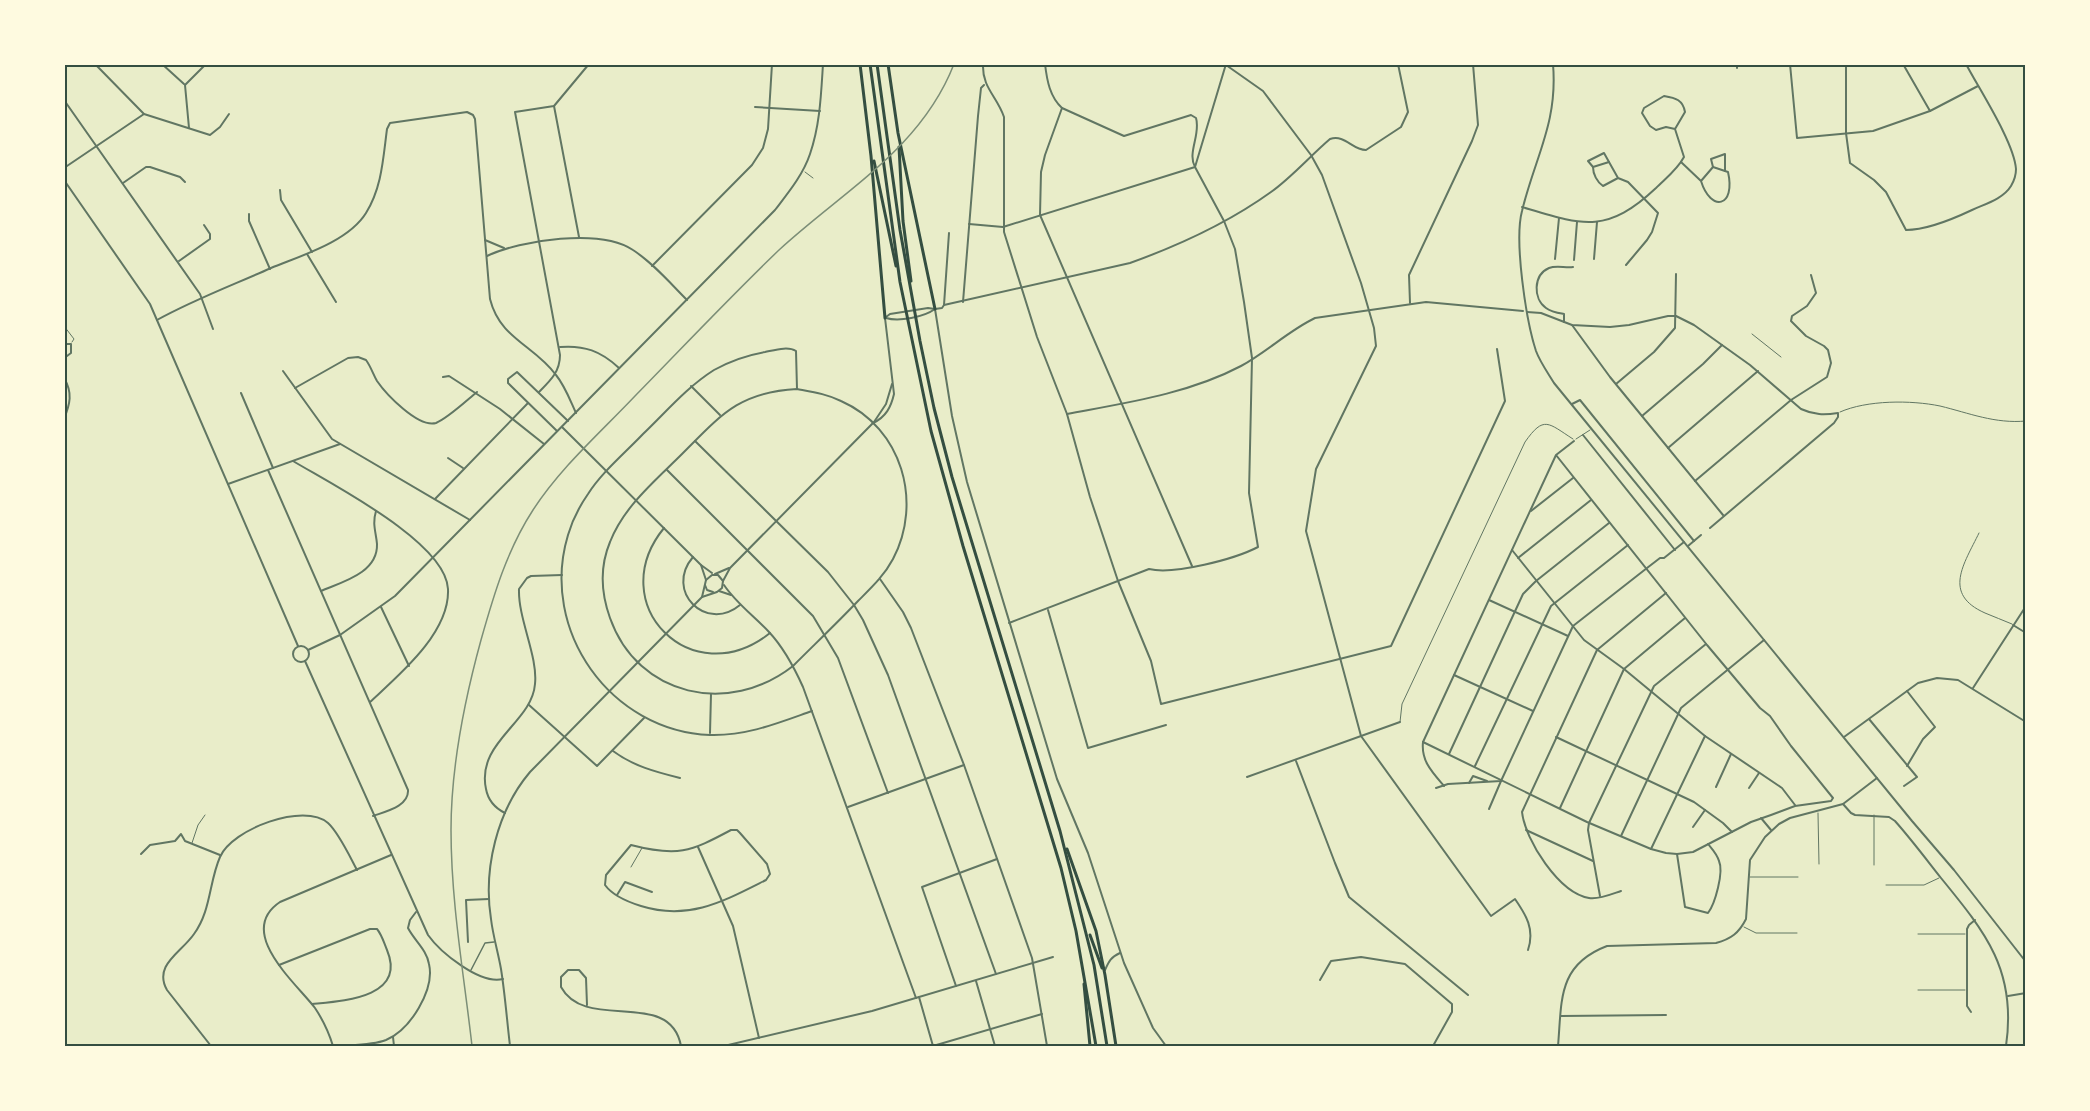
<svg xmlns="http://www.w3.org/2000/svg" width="2090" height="1111" font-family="Commissioner,sans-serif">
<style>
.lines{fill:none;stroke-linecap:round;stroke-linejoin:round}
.service{stroke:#617663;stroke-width:1}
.pedestrian{stroke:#617663;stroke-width:1.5}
.minor{stroke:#617663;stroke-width:2}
.tertiary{stroke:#617663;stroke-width:2}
.trunk{stroke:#344e41;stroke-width:3}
.rail{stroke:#7c8e77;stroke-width:1.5}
.neatline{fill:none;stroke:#344e41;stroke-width:2}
</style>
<rect width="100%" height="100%" fill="#e9edc9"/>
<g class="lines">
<g class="service">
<polyline points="805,172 813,178"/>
<polyline points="64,326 74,339 72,342"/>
<polyline points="1752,334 1781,357"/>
<path d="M1840 412C1867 400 1911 400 1940 406 1969 413 1995 424 2026 421"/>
<polyline points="1576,439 1590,430"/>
<path d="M1979 533C1964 564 1942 594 1985 613 1994 617 2003 620 2012 624"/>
<path d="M1400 722 1402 704 1525 442C1544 415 1548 423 1573 439"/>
<polyline points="1818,813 1819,864"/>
<polyline points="192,843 198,825 205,815"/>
<polyline points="1874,865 1874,815"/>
<polyline points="631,867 642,848"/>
<polyline points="1750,877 1798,877"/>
<polyline points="1886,885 1924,885 1939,878"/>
<polyline points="1744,927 1756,933 1797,933"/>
<polyline points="1918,934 1965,934"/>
<polyline points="1918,990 1965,990"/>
</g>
<polyline class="pedestrian" points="471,970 485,943 494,942"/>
<g class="minor">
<polyline points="95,64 144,114 210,135 220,127 229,114"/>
<polyline points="162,64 184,84"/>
<path d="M983 64C982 88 997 96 1004 117V232L1037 337 1067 414 1090 497 1118 581 1151 661 1161 704 1391 646 1505 401 1497 349"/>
<polyline points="1737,64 1737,68"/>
<polyline points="1790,64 1797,138 1873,131 1930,111 1978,86"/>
<path d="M1846 64V133L1850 163 1874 180 1886 192 1906 230C1927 230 1953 219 1972 210 1985 204 2003 199 2011 186 2014 181 2016 174 2016 169 2014 142 1979 89 1966 64"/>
<polyline points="1903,64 1930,111"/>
<path d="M1226 65 1263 91 1311 155 1322 175 1361 283 1374 328 1376 346 1316 469 1306 531 1361 736 1491 916 1515 899C1526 915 1535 929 1528 950"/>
<polyline points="64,100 200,294 213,329"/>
<polyline points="554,106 579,237"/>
<polyline points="755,107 820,111"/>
<polyline points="1062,108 1045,155 1041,172 1040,215 1192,566"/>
<polyline points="189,128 185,85 206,64"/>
<path d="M1681 162 1701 181 1713 167 1728 172C1736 207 1711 213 1701 181"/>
<polyline points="1593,167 1588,161 1604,153 1609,162"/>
<polyline points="1713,167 1711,159 1725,154 1725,171"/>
<polyline points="64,168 144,114"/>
<path d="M1618 178 1603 186C1597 182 1593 174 1593 167L1609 162 1618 178 1628 182 1658 213 1652 232 1647 240 1626 265"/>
<polyline points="64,180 150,304 298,646"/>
<polyline points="123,183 146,167 150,167 180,177 185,182"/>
<polyline points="280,190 281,200 312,252"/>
<path d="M1522 207C1582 225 1606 235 1656 188 1666 178 1677 170 1684 157L1675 129 1666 127 1656 130 1650 126 1642 113 1644 108 1664 96C1676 98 1683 100 1685 112L1675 129"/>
<polyline points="249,214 249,221 270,269"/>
<path d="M969 224 1003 227 1195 167C1187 153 1201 134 1196 118L1191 115 1124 136 1062 108C1050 97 1047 81 1045 64"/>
<polyline points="485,240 504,248"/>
<polyline points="307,254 336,302"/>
<path d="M487 256C520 240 601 228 633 250 653 263 670 283 687 300"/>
<polyline points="1555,259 1559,218"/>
<polyline points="1594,259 1597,222"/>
<polyline points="1574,260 1577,222"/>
<polyline points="179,261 210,239 210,234 204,225"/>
<polyline points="652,266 752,165 763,148 768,129 772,64"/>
<polyline points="963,302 978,116 981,88 984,85"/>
<polyline points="1410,303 1409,275 1472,141 1478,125 1473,64"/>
<path d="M944 305 1130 263C1180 245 1228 223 1271 192 1292 177 1310 156 1330 139 1345 134 1352 150 1366 150L1401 127 1408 112 1398 64"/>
<polyline points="935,309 942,308 944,305 949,233"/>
<path d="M1527 312 1541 313 1572 325 1610 327 1629 325 1668 316H1676L1694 325 1750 365 1801 409C1814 415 1824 415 1838 413V417L1834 423 1710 528"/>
<path d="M157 320C193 300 233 285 271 268 300 256 348 242 366 213 382 187 383 159 387 129L390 123 467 112 473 115 475 119 490 299C500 339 534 345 556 375 565 386 570 400 576 413"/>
<path d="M1564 322V314C1558 313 1551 312 1546 308 1533 299 1533 275 1549 268 1556 265 1565 268 1573 267"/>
<polyline points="1572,325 1610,377 1723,515"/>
<polyline points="64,344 71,344 71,353 67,356 64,355"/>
<path d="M560 347C584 345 601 351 619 368"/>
<polyline points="283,371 332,439 470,520"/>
<polyline points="443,377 449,376 500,409 544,444"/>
<path d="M64 378C73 393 70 404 64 419"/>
<polyline points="1616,384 1654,352 1675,328 1676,274"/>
<polyline points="691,386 720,415"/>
<path d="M295 388 348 358 358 357 366 360C371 367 373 374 377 381 386 394 418 428 436 423 448 418 466 401 477 392"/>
<path d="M797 389C813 392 827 394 841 401 902 428 923 502 893 559 884 576 871 588 858 601 837 623 815 644 793 666 729 716 638 697 610 618 601 593 600 566 610 542 624 506 656 480 682 454 721 415 739 392 797 389Z"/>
<path d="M797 389 796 351C788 346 775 350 765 352 748 355 730 361 714 370 687 387 666 412 643 434 625 453 602 472 588 494 579 507 572 521 568 535 539 631 611 731 710 735 747 736 778 723 812 711"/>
<path d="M539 392C550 381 560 372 560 355L515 112 554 106 589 64"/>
<polyline points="241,393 273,468"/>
<polyline points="1572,404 1580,400 1694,541"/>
<path d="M1067 414C1125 403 1188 394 1241 366 1267 352 1288 331 1315 318L1426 302 1523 311"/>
<polyline points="1642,416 1703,364 1722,345"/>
<polyline points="562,427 701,565 712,573"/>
<polyline points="557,431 508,383 508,379 517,372 568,421"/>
<polyline points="1583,435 1675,550"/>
<polyline points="695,441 828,572 854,605 863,620 888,675 996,974"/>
<polyline points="1668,448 1758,371"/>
<polyline points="1556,455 1707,645 1760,708 1770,716 1791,746 1833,798 1831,801 1795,806 1771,815 1751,822 1693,852 1677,854 1666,853 1651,849 1587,822 1423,742 1556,455 1574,441"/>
<polyline points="448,458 463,468"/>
<path d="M293 461C331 484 446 542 448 589 450 633 399 675 370 702"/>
<path d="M268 470 408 790C409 806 387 811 373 816"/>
<polyline points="667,470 813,616 838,658 888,793"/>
<polyline points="1695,481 1791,400 1827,377 1831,363 1828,350 1824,346 1806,336 1791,321 1792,316 1807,306 1816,293 1811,275"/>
<polyline points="228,484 340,444"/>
<polyline points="435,499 528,403"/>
<polyline points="1531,511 1573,478"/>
<path d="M664 528C602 604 692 695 770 633"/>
<polyline points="1688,546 1701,535"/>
<polyline points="1512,550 1584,640 1624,669 1705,736 1782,788 1795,805"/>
<path d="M693 557C664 591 706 633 740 605"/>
<polyline points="1518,558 1591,500"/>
<polyline points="701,565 706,580 702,597"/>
<polyline points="715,574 729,568"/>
<polyline points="880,579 903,612 911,628 964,765 1032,958 1047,1046"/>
<polyline points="723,581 730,568 873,423"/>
<polyline points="705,585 707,590 713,592"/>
<path d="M724 585C736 603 754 616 769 632 784 648 794 667 803 687L916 998"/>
<path d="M321 591C342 582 378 573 377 544 376 532 372 524 376 511"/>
<polyline points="719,591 731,595"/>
<polyline points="1489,600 1568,636"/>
<polyline points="381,607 409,666"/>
<polyline points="1048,610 1088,748 1166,725"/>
<path d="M1009 623 1149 569C1174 575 1235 559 1258 547L1249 493 1252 358 1244 302 1235 249 1224 221 1195 167 1226 64"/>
<polyline points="2013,625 2026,633"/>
<circle cx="301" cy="654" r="8"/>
<path d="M308 650 340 635 395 596 775 210C788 193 803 175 810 154 820 125 821 95 823 64"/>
<path d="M305 661 428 935C440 952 480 985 503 979"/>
<polyline points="1454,675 1533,711"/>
<polyline points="1973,688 2026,606"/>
<polyline points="1907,691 1935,727 1923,739 1907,766"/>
<polyline points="529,705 597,766 644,718"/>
<polyline points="1869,719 1917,777 1904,786"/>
<polyline points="710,733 711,694"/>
<polyline points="1556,737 1694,802 1723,823 1732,832"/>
<polyline points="1844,737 1918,683 1937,678 1958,680 2026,722"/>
<path d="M1423 742C1421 761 1432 772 1444 786"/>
<path d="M613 751C633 766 656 772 680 778"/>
<polyline points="1449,754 1523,594 1536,581 1609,523"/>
<polyline points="1296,761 1335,863 1349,897 1468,995"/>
<polyline points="1475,766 1551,606 1628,545"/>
<polyline points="1247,777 1400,722"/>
<polyline points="1469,783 1473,776 1487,781"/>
<polyline points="1716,787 1731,754"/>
<polyline points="1436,788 1448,784 1501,781 1573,626 1647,568 1660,558 1664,558 1684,542"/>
<polyline points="1749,788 1759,773"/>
<path d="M1843 804 1851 813 1855 815 1889 817 1895 821C1911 839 1926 859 1941 878 1986 933 2017 971 2006 1046"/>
<polyline points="848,807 964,765"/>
<polyline points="1560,808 1624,669 1685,618"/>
<polyline points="1489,809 1501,781"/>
<path d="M505 813C495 808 488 800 486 789 476 742 532 723 535 684 538 656 518 619 519 589L527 578 531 576 562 575"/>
<polyline points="1761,818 1771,830"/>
<polyline points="1693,827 1705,810"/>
<path d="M731 830H737L740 833 767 864 770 874 766 880C724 901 689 921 641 906 628 902 613 896 605 885L606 875 631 845C677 857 690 852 731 830Z"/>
<polyline points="1526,830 1593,861"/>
<polyline points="1621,836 1681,708 1764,640"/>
<polyline points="698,847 733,926 759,1038"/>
<polyline points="1651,849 1705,736"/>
<polyline points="141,854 150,845 175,841 181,834 185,841 220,855"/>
<path d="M1677 854 1685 907 1708 913C1715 904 1724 872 1719 861 1717 854 1712 849 1708 844"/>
<path d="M1621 891C1612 894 1598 900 1589 898 1559 893 1525 840 1522 812L1597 650 1666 593"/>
<polyline points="617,895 625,882 652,892"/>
<polyline points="1600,896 1588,830 1589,823 1654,686 1706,644"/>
<polyline points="468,942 466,900 489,899"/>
<path d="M279 965 370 929H377C382 935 384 943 387 950 407 998 342 1001 312 1004"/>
<polyline points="1320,980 1331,961 1361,957 1405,964 1452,1004 1452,1012 1433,1046"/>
<polyline points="976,981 995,1046"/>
<polyline points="956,986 922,887 997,859"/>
<polyline points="2008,996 2026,993"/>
<polyline points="919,997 933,1046"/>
<path d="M587 1005 586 978 579 970H568L561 977V987C586 1033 670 987 681 1046"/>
<polyline points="1971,1012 1967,1006 1967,929 1969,925 1975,920"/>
<polyline points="1561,1016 1666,1015"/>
<polyline points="393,1037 394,1046"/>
<path d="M211 1046 167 990C153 965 181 953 194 934 211 911 209 882 220 857 232 829 304 802 328 823 339 833 350 857 357 870"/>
<path d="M333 1046C329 1033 323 1020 315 1008 296 983 235 932 280 902L391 855"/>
<path d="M341 1046C355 1045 373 1045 386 1040 410 1030 435 990 429 964 427 950 414 940 408 928L410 920 416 912"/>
<path d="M510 1046C507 1021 505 994 501 969 498 952 493 936 491 919 483 869 497 811 530 772L702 597 717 592 722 588 723 581 718 575H712L706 580"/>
<polyline points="724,1046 872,1011 1053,957"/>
<polyline points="933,1046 1042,1014"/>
<path d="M1558 1046C1562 1001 1557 965 1607 946L1716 943C1731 939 1739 933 1746 919L1750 860 1765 837 1779 824 1790 818 1843 804 1877 778"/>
</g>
<g class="tertiary">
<path d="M1553 64C1558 123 1535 157 1522 211 1514 241 1526 320 1536 351 1540 362 1548 373 1554 383L1912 821 1954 870 2026 962"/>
<polyline points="935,309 952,416 967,482 1057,779 1088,853 1124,963 1153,1028 1166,1046"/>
<polyline points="886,317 890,314 928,308 935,309"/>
<path d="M886 318C899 322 924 317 935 309"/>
<polyline points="874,422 886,404 892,384"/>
<path d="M873 423C886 417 891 407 894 394L885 318"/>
<path d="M1105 970C1109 961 1111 957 1120 953"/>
</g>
<g class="trunk">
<polyline points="860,64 871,156 885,318"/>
<polyline points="870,64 900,282 931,431 963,546 1061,868 1076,931 1096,1046"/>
<polyline points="877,64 900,230 920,341 934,408 952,477 1060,831 1094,965 1107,1046"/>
<polyline points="888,64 898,133 935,309"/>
<polyline points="899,147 903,221 911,281"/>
<polyline points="874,161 896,266"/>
<polyline points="1067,849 1096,931 1105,975 1116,1046"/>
<polyline points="1090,935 1102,968"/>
<polyline points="1084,984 1090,1046"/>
</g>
<path class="rail" d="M472 1046C464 975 451 903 451 830 451 766 464 702 481 640 494 594 507 550 533 510 561 467 600 433 635 396 683 347 730 297 779 250 843 191 921 149 954 64"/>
</g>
<rect width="2090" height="1111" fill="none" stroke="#fefae0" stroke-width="132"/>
<rect x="66" y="66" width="1958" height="979" class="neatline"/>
</svg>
